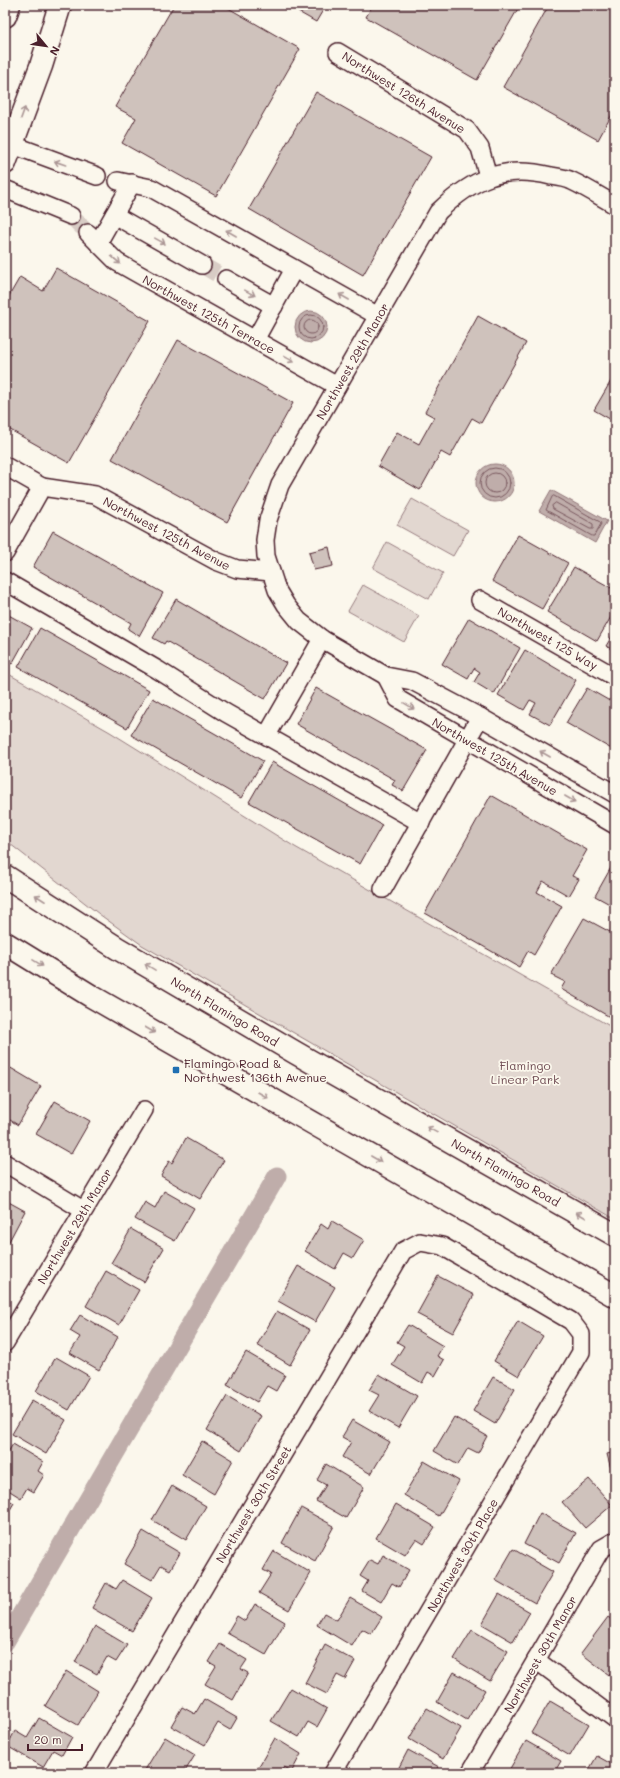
<svg xmlns="http://www.w3.org/2000/svg" width="620" height="1778" font-family="Mali,sans-serif">
<style>
.green{fill:#e2d7d0;stroke:#967b7e}
.water{fill:#bfadaa;stroke:#907477}
.lines{fill:none;stroke-linecap:round;stroke-linejoin:round}
.shore{stroke:#79585e;stroke-width:1}
.canal{stroke:#bfadaa;stroke-width:19}
.building{fill:#cfc2bc;stroke:#4a1f2b}
.street-tunnel{stroke:#d8ccc5;stroke-width:17;stroke-dasharray:17 8;stroke-linecap:butt}
.street-casing{stroke:#4a1f2b;stroke-width:20}
.secondary-casing{stroke:#4a1f2b;stroke-width:25}
.highway-casing{stroke:#4a1f2b;stroke-width:25}
.street{stroke:#fbf7ec;stroke-width:17}
.secondary{stroke:#fbf7ec;stroke-width:22}
.highway{stroke:#fbf7ec;stroke-width:22}
.oneway{stroke:#ab9695}
.poi-dot{fill:#1f6fb2;stroke:#fbf7ec;stroke-width:1.5}
.labels{text-anchor:middle;dominant-baseline:central;stroke-width:3.5;stroke-linejoin:round;paint-order:stroke}
.street-label{font-size:12px;fill:#4a1f2b;stroke:#fbf7ec}
.poi-label{font-size:12px;fill:#4a1f2b;stroke:#fbf7ec;text-anchor:start}
.park-label{font-size:12px;fill:#704d54;stroke:#fbf7ec}
</style>
<rect width="100%" height="100%" fill="#fbf7ec"/>
<filter id="ink" filterUnits="userSpaceOnUse"><feTurbulence type="fractalNoise" baseFrequency=".025" numOctaves="2"/><feDisplacementMap in="SourceGraphic" scale="8" xChannelSelector="R" yChannelSelector="G"/><feConvolveMatrix kernelMatrix="1 2 1 2 8 2 1 2 1" color-interpolation-filters="sRGB"/></filter>
<g filter="url(#ink)">
<g class="green">
<polygon points="412,499 468,530 453,556 397,525"/>
<polygon points="387,542 443,573 429,599 373,568"/>
<polygon points="363,585 419,616 404,642 348,611"/>
<polygon points="5,672 110,732 295,847 615,1029 615,1219 142,945 99,914 5,840"/>
</g>
<g class="water">
<circle cx="311" cy="327" r="16"/>
<circle cx="495" cy="483" r="19"/>
<polygon points="551,490 607,521 595,543 539,511"/>
</g>
<g class="lines">
<g class="shore">
<circle cx="311" cy="327" r="12"/>
<circle cx="311" cy="327" r="7"/>
<circle cx="495" cy="483" r="15"/>
<circle cx="495" cy="483" r="10"/>
<polygon points="554,496 600,522 601,524 594,536 592,536 546,510 552,497"/>
<polygon points="556,503 593,524 593,529 590,529 553,509 552,506"/>
</g>
<polyline class="canal" points="5,1642 277,1176"/>
</g>
<g class="building">
<polygon points="174,5 223,5 300,49 216,196 122,143 136,118 115,107"/>
<polygon points="286,5 326,5 316,22"/>
<polygon points="373,5 520,5 477,80 366,17"/>
<polygon points="549,5 615,5 615,109 598,140 503,87"/>
<polygon points="316,92 431,157 363,275 249,209"/>
<polygon points="56,268 150,321 69,463 5,427 5,303 20,277 43,291"/>
<polygon points="478,316 526,343 481,423 472,418 450,457 441,452 420,490 378,466 397,432 419,444 434,417 425,412"/>
<polygon points="178,340 293,403 227,522 112,459"/>
<polygon points="615,374 615,422 594,410"/>
<polygon points="53,531 163,593 139,636 128,629 131,623 33,567"/>
<polygon points="518,535 568,563 542,609 492,581"/>
<polygon points="329,547 333,566 314,570 309,552"/>
<polygon points="574,567 615,590 615,610 597,641 547,612"/>
<polygon points="176,599 286,663 265,699 166,641 164,644 153,638"/>
<polygon points="5,613 32,628 12,664 5,660"/>
<polygon points="469,618 520,648 494,694 474,682 480,672 474,668 468,679 442,664"/>
<polygon points="40,628 149,690 127,728 18,667"/>
<polygon points="615,631 615,651 606,646"/>
<polygon points="525,650 576,680 550,725 530,714 536,703 530,700 524,710 498,695"/>
<polygon points="316,688 427,750 403,791 392,785 395,780 296,724"/>
<polygon points="587,688 615,704 615,751 566,723"/>
<polygon points="153,698 263,761 241,798 131,735"/>
<polygon points="272,762 382,825 360,864 249,802"/>
<polygon points="491,795 587,850 572,876 579,879 569,896 543,881 537,892 562,906 534,955 528,951 519,967 425,913"/>
<polygon points="613,864 615,865 615,907 595,896"/>
<polygon points="584,918 610,932 615,922 615,1020 561,989 565,982 551,975"/>
<polygon points="9,1067 41,1086 18,1125 5,1117 5,1109 8,1104 5,1103 5,1074"/>
<polygon points="55,1101 90,1121 71,1154 36,1134"/>
<polygon points="186,1138 224,1160 200,1199 161,1176 169,1161 172,1163"/>
<polygon points="164,1191 194,1208 175,1241 135,1219 145,1202 155,1208"/>
<polygon points="5,1200 25,1211 6,1247 5,1246"/>
<polygon points="332,1221 364,1240 353,1258 344,1253 335,1269 305,1251 321,1224 328,1229"/>
<polygon points="131,1229 164,1248 144,1282 111,1263"/>
<polygon points="298,1266 335,1287 315,1322 278,1301"/>
<polygon points="106,1271 139,1290 119,1325 86,1306"/>
<polygon points="438,1276 474,1295 453,1333 417,1314"/>
<polygon points="277,1311 310,1330 290,1365 257,1345"/>
<polygon points="80,1315 118,1337 99,1370 70,1353 80,1337 70,1331"/>
<polygon points="518,1321 543,1336 519,1376 494,1361"/>
<polygon points="408,1325 443,1346 437,1356 444,1360 435,1376 428,1372 422,1383 392,1365 404,1346 397,1342"/>
<polygon points="246,1352 285,1375 276,1391 267,1386 257,1402 227,1385"/>
<polygon points="56,1357 89,1376 69,1410 36,1391"/>
<polygon points="379,1374 417,1396 398,1428 369,1411 379,1395 369,1390"/>
<polygon points="493,1377 515,1389 495,1424 473,1411"/>
<polygon points="227,1396 261,1416 241,1451 207,1430"/>
<polygon points="32,1400 66,1420 46,1454 12,1434"/>
<polygon points="454,1417 487,1436 478,1453 468,1448 458,1465 434,1451"/>
<polygon points="352,1420 390,1442 371,1474 342,1457 351,1442 342,1437"/>
<polygon points="202,1441 233,1460 214,1494 182,1475"/>
<polygon points="13,1444 43,1462 38,1471 44,1475 34,1492 27,1488 21,1498 5,1488 5,1457"/>
<polygon points="615,1452 615,1485 607,1454"/>
<polygon points="424,1461 459,1481 439,1516 404,1495"/>
<polygon points="326,1464 364,1487 346,1518 316,1501 326,1485 317,1480"/>
<polygon points="589,1479 612,1505 585,1528 562,1502"/>
<polygon points="172,1486 206,1506 186,1540 152,1520"/>
<polygon points="5,1498 14,1503 5,1518"/>
<polygon points="396,1504 435,1527 424,1544 416,1539 405,1555 376,1538"/>
<polygon points="301,1508 334,1526 315,1561 282,1543"/>
<polygon points="540,1513 576,1533 559,1563 524,1544"/>
<polygon points="143,1531 180,1553 170,1570 161,1565 152,1580 124,1564"/>
<polygon points="513,1549 553,1572 535,1603 495,1580"/>
<polygon points="274,1551 311,1573 289,1610 259,1593 271,1574 263,1570"/>
<polygon points="383,1555 409,1570 399,1587 392,1583 381,1602 362,1591 368,1581 360,1576 370,1560 378,1564"/>
<polygon points="122,1580 152,1598 132,1631 92,1608 106,1583 116,1589"/>
<polygon points="499,1594 530,1612 513,1642 482,1624"/>
<polygon points="350,1598 382,1617 371,1634 362,1629 352,1646 317,1625 324,1613 337,1620"/>
<polygon points="255,1604 285,1622 266,1655 227,1633 237,1616 245,1621"/>
<polygon points="608,1617 615,1622 615,1667 609,1675 581,1653"/>
<polygon points="95,1626 127,1645 116,1662 107,1657 97,1674 75,1662"/>
<polygon points="472,1630 508,1651 490,1681 454,1659"/>
<polygon points="220,1644 247,1660 241,1669 248,1673 233,1700 205,1684 216,1666 209,1662"/>
<polygon points="325,1645 355,1661 345,1679 337,1675 327,1694 305,1683"/>
<polygon points="66,1671 98,1691 78,1725 45,1706"/>
<polygon points="454,1672 485,1690 467,1720 437,1702"/>
<polygon points="291,1688 327,1709 317,1727 308,1722 299,1737 271,1721"/>
<polygon points="204,1699 237,1718 230,1730 218,1723 205,1745 171,1726 182,1707 195,1714"/>
<polygon points="550,1701 589,1724 570,1756 531,1733"/>
<polygon points="427,1708 461,1728 443,1759 409,1739"/>
<polygon points="39,1718 72,1737 62,1755 53,1750 43,1767 7,1746 15,1731 27,1738"/>
<polygon points="165,1737 195,1755 184,1773 174,1771 173,1773 151,1773 145,1770"/>
<polygon points="275,1738 301,1754 292,1771 284,1767 280,1773 255,1773"/>
<polygon points="526,1741 561,1761 554,1773 508,1772"/>
<polygon points="408,1750 439,1767 436,1773 396,1773"/>
<polygon points="597,1756 615,1766 615,1773 587,1773"/>
</g>
<g class="lines">
<g class="street-tunnel">
<polyline points="71,216 88,233"/>
<polyline points="202,265 226,279"/>
</g>
<defs>
<g id="street">
<polyline points="338,52 467,130 480,148 488,176"/>
<polyline points="5,142 97,176"/>
<polyline points="118,181 151,188 378,316"/>
<polyline points="5,189 71,216"/>
<path d="M615 205C601 197 587 188 572 181 566 178 558 177 551 176 503 164 472 179 438 212L280 485 268 520 265 540 266 556 277 590 286 605 299 621 322 639 386 676 412 681 480 717 615 794"/>
<polyline points="114,215 202,265"/>
<polyline points="88,233 117,262 337,386"/>
<polyline points="98,243 132,183"/>
<polyline points="226,279 274,306"/>
<polyline points="255,340 294,269"/>
<polyline points="5,466 42,487"/>
<polyline points="5,553 42,487 95,495 216,561 237,569 271,572"/>
<polyline points="5,581 158,670 226,713 421,823"/>
<polyline points="480,600 615,677"/>
<polyline points="386,676 398,699 615,825"/>
<polyline points="267,735 322,639"/>
<polyline points="383,889 480,717"/>
<polyline points="5,1163 83,1210"/>
<polyline points="5,1343 144,1110"/>
<polyline points="536,1660 615,1719"/>
<polyline points="94,1773 403,1251 420,1242 442,1246 571,1321 581,1334 581,1352 333,1773"/>
<polyline points="470,1773 601,1549 615,1541"/>
</g>
<g id="secondary">
<polyline points="5,16 9,5"/>
<polyline points="5,163 41,66 60,5"/>
</g>
<g id="highway">
<polyline points="5,876 117,948 296,1053 615,1235"/>
<polyline points="5,943 91,996 615,1296"/>
</g>
</defs>
<use href="#street" class="street-casing"/>
<use href="#secondary" class="secondary-casing"/>
<use href="#highway" class="highway-casing"/>
<use href="#street" class="street"/>
<use href="#secondary" class="secondary"/>
<use href="#highway" class="highway"/>
</g>
<defs><path id="oneway-shaft" d="M-6 0H5M1.5-3L5.5 0L1.5 3" fill="none" stroke-width="1.6" stroke-linecap="round" stroke-linejoin="round"/></defs>
<g class="oneway">
<use href="#oneway-shaft" transform="translate(23 113) rotate(-70)"/>
<use href="#oneway-shaft" transform="translate(60 163) rotate(-161)"/>
<use href="#oneway-shaft" transform="translate(231 233) rotate(-150)"/>
<use href="#oneway-shaft" transform="translate(160 241) rotate(29)"/>
<use href="#oneway-shaft" transform="translate(116 260) rotate(41)"/>
<use href="#oneway-shaft" transform="translate(250 293) rotate(29)"/>
<use href="#oneway-shaft" transform="translate(344 297) rotate(-150)"/>
<use href="#oneway-shaft" transform="translate(289 359) rotate(29)"/>
<use href="#oneway-shaft" transform="translate(409 706) rotate(31)"/>
<use href="#oneway-shaft" transform="translate(545 754) rotate(-150)"/>
<use href="#oneway-shaft" transform="translate(570 799) rotate(30)"/>
<use href="#oneway-shaft" transform="translate(40 898) rotate(-147)"/>
<use href="#oneway-shaft" transform="translate(38 963) rotate(32)"/>
<use href="#oneway-shaft" transform="translate(150 967) rotate(-149)"/>
<use href="#oneway-shaft" transform="translate(150 1030) rotate(30)"/>
<use href="#oneway-shaft" transform="translate(263 1095) rotate(30)"/>
<use href="#oneway-shaft" transform="translate(432 1130) rotate(-151)"/>
<use href="#oneway-shaft" transform="translate(376 1159) rotate(30)"/>
<use href="#oneway-shaft" transform="translate(581 1215) rotate(-150)"/>
</g>
</g>
<rect class="poi-dot" x="172" y="1066" width="8" height="8" rx="2"/>
<g class="labels">
<g class="street-label">
<text transform="translate(404 92) rotate(32)">Northwest 126th Avenue</text>
<text transform="translate(209 314) rotate(29)">Northwest 125th Terrace</text>
<text transform="translate(352 361) rotate(-60)">Northwest 29th Manor</text>
<text transform="translate(167 533) rotate(28)">Northwest 125th Avenue</text>
<text transform="translate(548 638) rotate(30)">Northwest 125 Way</text>
<text transform="translate(495 756) rotate(30)">Northwest 125th Avenue</text>
<text transform="translate(225 1011) rotate(31)">North Flamingo Road</text>
<text transform="translate(506 1172) rotate(30)">North Flamingo Road</text>
<text transform="translate(74 1226) rotate(-59)">Northwest 29th Manor</text>
<text transform="translate(253 1504) rotate(-59)">Northwest 30th Street</text>
<text transform="translate(462 1555) rotate(-60)">Northwest 30th Place</text>
<text transform="translate(540 1654) rotate(-60)">Northwest 30th Manor</text>
</g>
<g class="poi-label">
<text x="184" y="1063">Flamingo Road &amp;<tspan x="184" dy="14">Northwest 136th Avenue</tspan></text>
</g>
<g class="park-label">
<text x="525" y="1065">Flamingo<tspan x="525" dy="14">Linear Park</tspan></text>
</g>
</g>
<rect width="620" height="1778" fill="none" stroke="#fbf7ec" stroke-width="20"/>
<rect x="10" y="10" width="600" height="1758" fill="none" stroke="#4a1f2b" stroke-width="1.5" filter="url(#ink)"/>
<g transform="translate(46 46) rotate(119)" stroke="#fbf7ec" stroke-width="3" paint-order="stroke">
<path d="M0-3L7 15L0 10L-7 15Z" fill="#4a1f2b"/>
<text y="-6" font-size="11" font-weight="bold" text-anchor="middle" fill="#4a1f2b">N</text>
</g>
<path d="M28 1744v6h54v-6" fill="none" stroke="#4a1f2b" stroke-width="2"/>
<text x="34" y="1744" font-size="12" fill="#4a1f2b" stroke="#fbf7ec" stroke-width="3" paint-order="stroke">20 m</text>
</svg>
